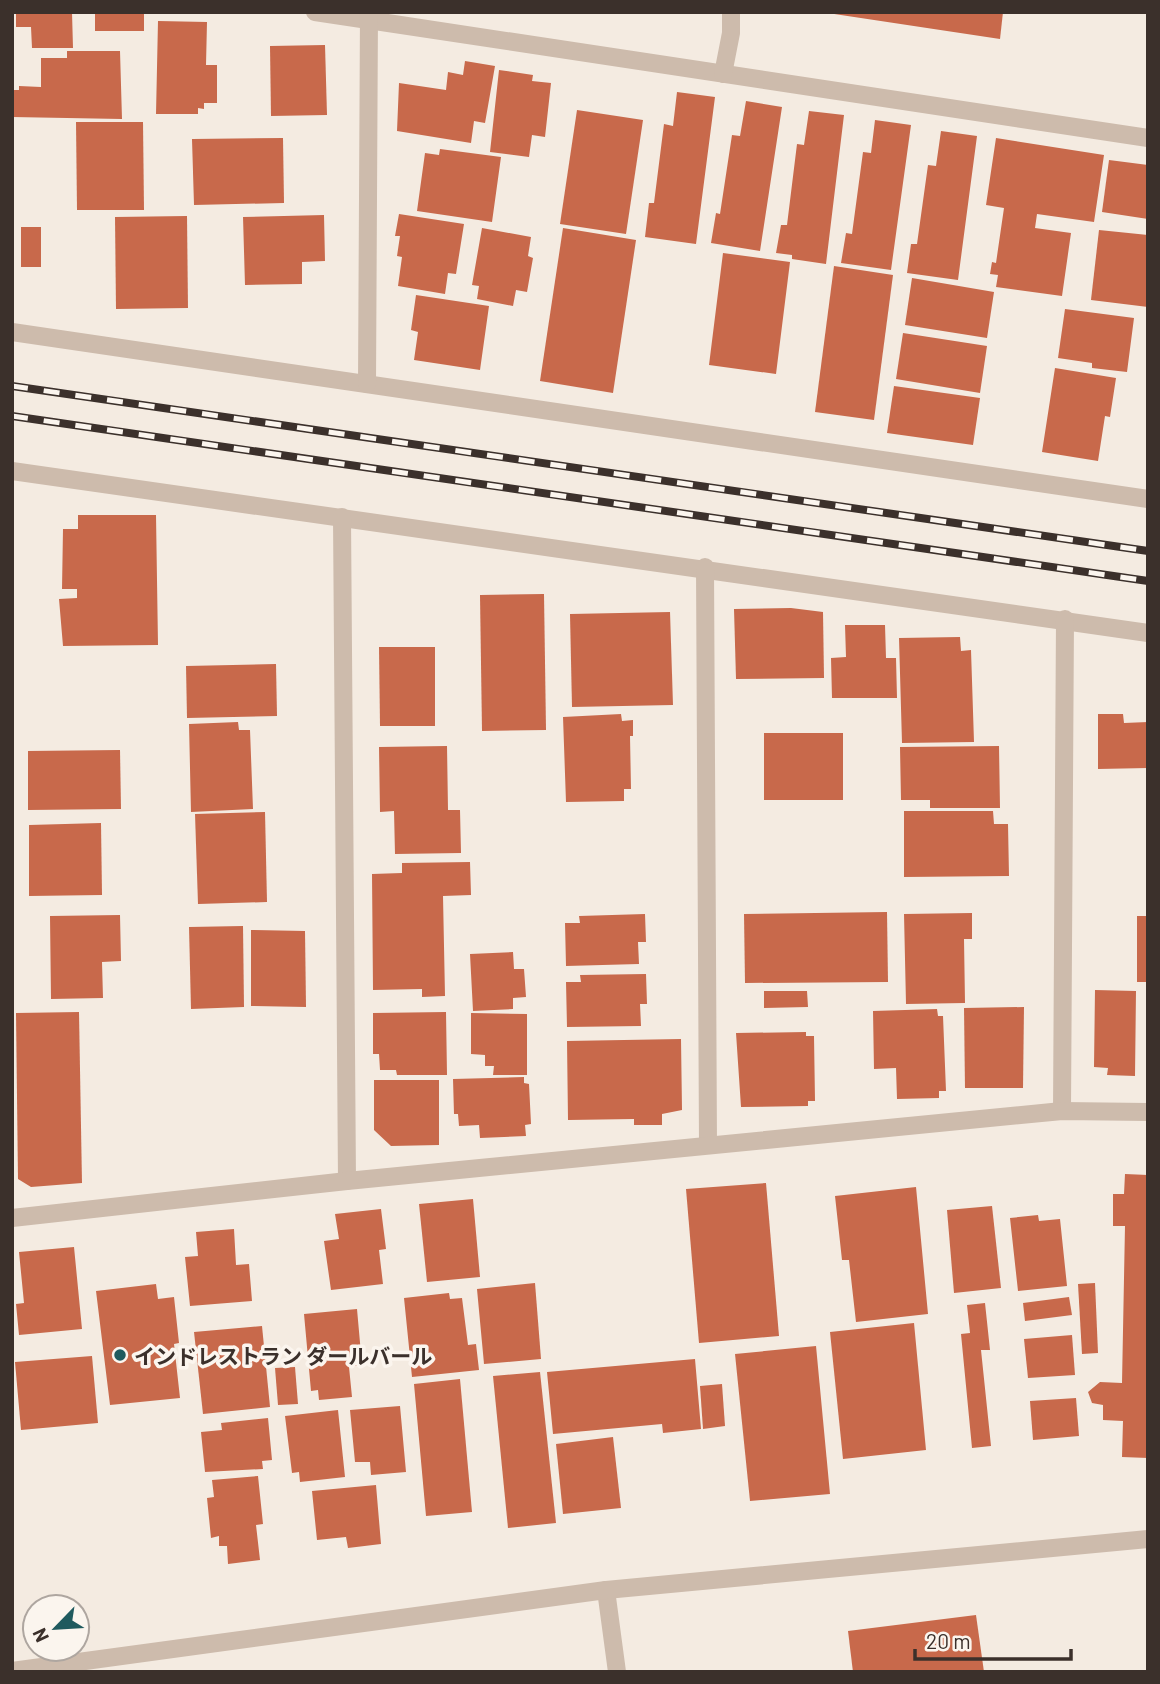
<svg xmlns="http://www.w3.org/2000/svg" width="1160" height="1684" font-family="Barlow,'Noto Sans JP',sans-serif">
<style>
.building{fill:#c8694b}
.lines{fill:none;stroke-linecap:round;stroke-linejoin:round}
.minor{stroke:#cdbbac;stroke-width:18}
.tertiary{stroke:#cdbbac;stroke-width:18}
.rail-casing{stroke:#3b302b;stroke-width:8}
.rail{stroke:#fbf5ee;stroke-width:5;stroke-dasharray:16;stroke-linecap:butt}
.poi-dot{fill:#1f5a5e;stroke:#fbf5ee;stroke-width:2.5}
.labels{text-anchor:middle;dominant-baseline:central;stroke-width:7;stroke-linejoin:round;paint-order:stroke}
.poi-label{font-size:21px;font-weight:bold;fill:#3b302b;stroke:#fbf5ee;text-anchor:start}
</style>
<rect width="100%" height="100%" fill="#f4ebe1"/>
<g class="building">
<polygon points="16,12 72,12 73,48 32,48 31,27 16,27"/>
<rect x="95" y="12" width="49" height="19"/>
<polygon points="821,12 1003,12 1000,39"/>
<polygon points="158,21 207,22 206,65 217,65 217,103 204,103 204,109 198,108 198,114 156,114"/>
<polygon points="325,45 327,115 271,116 270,46"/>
<polygon points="67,51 120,51 122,119 12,117 12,90 19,90 19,86 41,87 41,58 67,58"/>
<polygon points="465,61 495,66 485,123 474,121 471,143 397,131 399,83 446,90 448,72 463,75"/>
<polygon points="499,70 533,75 532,81 551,83 545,137 532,135 529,157 490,152"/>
<polygon points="677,92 715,97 696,244 645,237 649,203 654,203 664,124 673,126"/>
<polygon points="746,101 782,107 760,251 711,243 716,213 720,214 732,135 740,136"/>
<polygon points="577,110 643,120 626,234 560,224"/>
<polygon points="809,111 844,115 826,264 792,259 792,255 776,253 781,225 787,225 797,144 804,145"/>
<polygon points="875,120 911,125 891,270 841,263 846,233 852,234 863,152 871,153"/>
<polygon points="76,122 143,122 144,210 77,210"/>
<polygon points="941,131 977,136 958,280 907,273 911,244 917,244 928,165 936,166"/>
<polygon points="283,138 284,203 194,205 192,139"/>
<polygon points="996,138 1104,155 1094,222 1037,214 1035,228 1071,233 1062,296 996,287 998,275 990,274 992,262 996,263 1004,208 986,205"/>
<polygon points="440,149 501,157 492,222 417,211 425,153 439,155"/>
<polygon points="1109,160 1148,165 1148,219 1102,212"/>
<polygon points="399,214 464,224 456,274 448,273 445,294 398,286 402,257 397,256 400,236 395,236"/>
<polygon points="324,215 325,261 302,262 302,284 245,285 243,217"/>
<polygon points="187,216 188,308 116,309 115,217"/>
<rect x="21" y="227" width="20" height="40"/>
<polygon points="482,228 531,237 528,256 533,258 527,292 516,290 513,306 477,299 479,286 472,285"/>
<polygon points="563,228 636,240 613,393 540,381"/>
<polygon points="1099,230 1148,235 1148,307 1091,300"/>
<polygon points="723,253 790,262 776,374 709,365"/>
<polygon points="834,266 893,275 874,420 815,412"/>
<polygon points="912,278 994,292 987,338 905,325"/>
<polygon points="416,295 489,306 480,370 414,360 418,332 411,330"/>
<polygon points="1065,309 1134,318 1127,372 1092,368 1092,363 1058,358"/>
<polygon points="903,333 987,346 980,393 896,379"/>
<polygon points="1055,368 1116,378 1110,417 1105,416 1098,461 1042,452"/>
<polygon points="894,386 980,398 973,445 887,433"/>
<polygon points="78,515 156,515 158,645 63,646 59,599 77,598 77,589 62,589 63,529 78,529"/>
<polygon points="544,594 546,730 482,731 480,595"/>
<polygon points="791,608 823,612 824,678 736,679 734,609"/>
<polygon points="670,612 673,705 572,707 570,614"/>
<polygon points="845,625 885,625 886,658 896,658 897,698 832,698 831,658 846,657"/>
<polygon points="960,637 961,651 971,650 974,742 902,743 899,638"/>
<polygon points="379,647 435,647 435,726 380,726"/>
<polygon points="276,664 277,716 187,718 186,666"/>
<polygon points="621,714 622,721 633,720 633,736 630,736 631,789 624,789 624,801 566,802 563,717"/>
<polygon points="1098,714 1123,714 1124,723 1148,722 1148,768 1098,769"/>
<polygon points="238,722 239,730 250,730 253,809 191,812 189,724"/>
<rect x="764" y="733" width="79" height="67"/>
<polygon points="447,746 448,810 460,810 461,853 395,854 394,811 380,812 379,747"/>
<polygon points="999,746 1000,808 930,808 930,800 901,800 900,747"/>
<polygon points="120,750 121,809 28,810 28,751"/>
<polygon points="904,811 993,811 994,824 1008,824 1009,876 904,877"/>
<polygon points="265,812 267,902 198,904 195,814"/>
<polygon points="101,823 102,895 29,896 29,825"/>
<polygon points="470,862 471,895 443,896 445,996 422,997 422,989 373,990 372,874 402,873 402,863"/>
<polygon points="887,912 888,982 745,983 744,914"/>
<polygon points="972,913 972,939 964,939 965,1003 906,1004 904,914"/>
<polygon points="645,914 646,942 638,942 639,964 566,966 565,923 580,923 579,916"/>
<polygon points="120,915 121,961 102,962 103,998 51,999 50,916"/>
<rect x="1137" y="916" width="11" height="66"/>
<polygon points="243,926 244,1007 191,1009 189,927"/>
<polygon points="251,930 305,931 306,1007 251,1006"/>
<polygon points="513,952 514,969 524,969 526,997 513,998 513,1009 473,1011 470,954"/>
<polygon points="646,974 647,1004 640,1004 641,1026 567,1027 566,982 581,982 580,975"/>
<polygon points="1095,990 1136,991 1135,1076 1107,1075 1108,1068 1094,1067"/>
<polygon points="764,991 807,991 808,1007 764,1008"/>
<polygon points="1024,1007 1023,1088 965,1088 964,1008"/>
<polygon points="937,1009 938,1016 943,1016 946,1091 939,1091 939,1098 897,1099 896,1068 874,1069 873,1011"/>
<polygon points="79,1012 82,1183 31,1187 18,1179 16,1013"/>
<polygon points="446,1012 447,1075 397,1075 396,1070 380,1070 379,1054 373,1054 373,1013"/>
<polygon points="471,1013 527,1014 527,1075 493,1075 494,1066 485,1066 485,1055 471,1054"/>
<polygon points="806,1032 806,1036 814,1036 815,1101 808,1101 808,1106 741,1107 736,1033"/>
<polygon points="681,1039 682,1110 662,1114 662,1125 634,1125 634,1119 568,1120 567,1041"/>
<polygon points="524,1077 524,1083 529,1084 531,1124 525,1125 526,1136 480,1138 479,1125 459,1126 458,1114 454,1114 453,1079"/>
<polygon points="374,1080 439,1080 439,1145 391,1146 374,1130"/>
<polygon points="1125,1174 1148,1175 1148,1458 1122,1457 1123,1421 1103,1420 1103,1405 1092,1403 1088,1392 1100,1382 1122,1383 1125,1226 1113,1226 1113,1194 1124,1194"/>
<polygon points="766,1183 779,1336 699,1343 686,1189"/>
<polygon points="916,1187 928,1314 856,1322 849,1260 842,1260 835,1196"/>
<polygon points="473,1199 480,1277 427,1282 419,1204"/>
<polygon points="992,1206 1001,1288 954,1293 947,1210"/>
<polygon points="381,1209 386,1249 379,1250 383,1284 331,1290 324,1241 339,1239 335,1214"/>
<polygon points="1038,1215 1039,1221 1060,1219 1067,1286 1018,1291 1010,1218"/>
<polygon points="234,1229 236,1265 249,1264 252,1301 190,1306 185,1257 198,1256 196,1232"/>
<polygon points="74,1247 82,1329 19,1335 16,1304 24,1303 19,1252"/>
<polygon points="535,1283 541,1359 484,1364 477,1289"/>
<polygon points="1095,1283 1098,1353 1082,1354 1078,1284"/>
<polygon points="156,1284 158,1299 174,1297 179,1343 174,1344 180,1398 110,1405 96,1291"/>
<polygon points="449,1293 450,1299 462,1298 468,1345 476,1344 479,1370 412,1377 404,1298"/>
<polygon points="1069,1297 1072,1315 1025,1321 1023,1303"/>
<polygon points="985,1303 990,1350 981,1350 991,1446 972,1448 961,1334 970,1333 967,1305"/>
<polygon points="357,1309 362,1365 349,1367 352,1397 319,1400 318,1390 311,1391 304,1314"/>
<polygon points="914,1323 926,1450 843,1459 830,1332"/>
<polygon points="262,1326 270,1407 203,1414 194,1332"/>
<polygon points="1072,1335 1075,1375 1028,1378 1024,1339"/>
<polygon points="816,1346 830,1494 750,1501 735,1354"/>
<polygon points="92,1356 98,1423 21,1430 15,1362"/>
<polygon points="695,1359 701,1429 663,1433 662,1424 553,1434 547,1372"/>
<polygon points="295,1367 298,1404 278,1405 275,1368"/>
<polygon points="540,1372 556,1523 508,1528 493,1376"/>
<polygon points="460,1379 472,1512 426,1516 414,1384"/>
<polygon points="722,1384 725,1426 703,1429 700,1386"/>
<polygon points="1076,1398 1079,1436 1033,1440 1030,1401"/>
<polygon points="400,1406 406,1472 371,1475 370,1462 355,1462 350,1410"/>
<polygon points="338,1410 345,1477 300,1482 299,1472 292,1473 285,1416"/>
<polygon points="268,1418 272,1460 262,1461 263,1469 205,1472 201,1432 222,1430 221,1423"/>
<polygon points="613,1437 621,1508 563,1514 556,1444"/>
<polygon points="258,1476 263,1524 256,1525 260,1560 228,1564 227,1546 219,1546 219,1536 211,1538 207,1498 214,1497 212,1480"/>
<polygon points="376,1485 381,1544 348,1548 346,1537 317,1540 312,1491"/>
<polygon points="976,1615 984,1672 853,1672 848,1631"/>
</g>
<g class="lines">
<g class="minor">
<polyline points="315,12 1148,138"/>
<polyline points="723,74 731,33 731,12"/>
<polyline points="12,332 1148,499"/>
<polyline points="367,384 369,12"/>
<polyline points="12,471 1148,633"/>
<polyline points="342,517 347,1181"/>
<polyline points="705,567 708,1145"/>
<polyline points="1062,1111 1065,619"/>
<polyline points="12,1218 347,1181 1062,1111 1148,1112"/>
<polyline points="606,1590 617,1672"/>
</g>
<polyline class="tertiary" points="12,1671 606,1590 1148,1539"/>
<defs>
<g id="rail">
<polyline points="12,386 1148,551"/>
<polyline points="12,416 1148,581"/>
</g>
</defs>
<use href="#rail" class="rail-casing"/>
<use href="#rail" class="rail"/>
</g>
<circle class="poi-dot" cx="120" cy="1355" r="7"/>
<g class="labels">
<g class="poi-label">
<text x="134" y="1355">インドレストラン ダールバール</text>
</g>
</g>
<rect width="1160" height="1684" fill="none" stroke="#3b302b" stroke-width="28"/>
<g transform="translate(56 1628) rotate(245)"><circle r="33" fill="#fbf5ee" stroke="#aea6a0" stroke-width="2"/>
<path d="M0-5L12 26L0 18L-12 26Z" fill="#1f5a5e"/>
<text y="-10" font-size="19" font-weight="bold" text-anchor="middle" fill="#3b302b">N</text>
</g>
<path d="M915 1649v10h156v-10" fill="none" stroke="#3b302b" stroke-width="3.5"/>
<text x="926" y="1649" font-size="21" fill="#3b302b" stroke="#fbf5ee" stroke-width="5" paint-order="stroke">20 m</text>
</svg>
